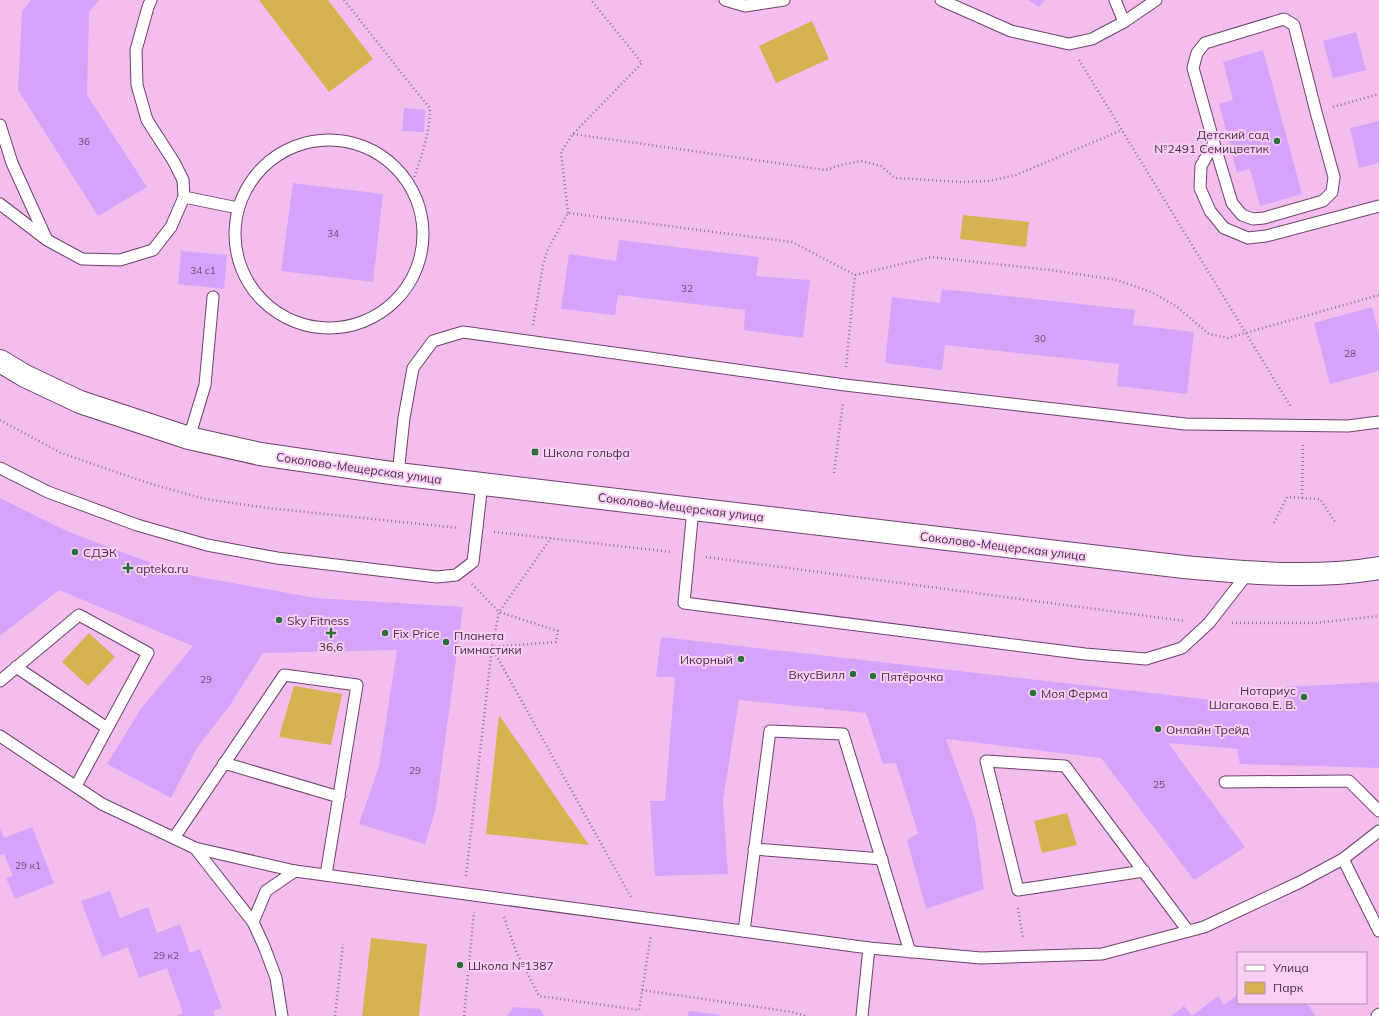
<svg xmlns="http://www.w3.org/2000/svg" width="1379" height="1016" font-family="Mulish,sans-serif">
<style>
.green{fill:#d5b351}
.building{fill:#d5a4fa}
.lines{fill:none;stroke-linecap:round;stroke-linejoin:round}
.lane-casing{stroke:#6e416b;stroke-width:13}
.secondary-casing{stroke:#6e416b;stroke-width:24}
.path{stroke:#947191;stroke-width:2.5;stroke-dasharray:1 3;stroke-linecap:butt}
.lane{stroke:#fff;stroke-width:11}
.secondary{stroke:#fff;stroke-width:22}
.poi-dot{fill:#286f3c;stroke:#facff6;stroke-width:1.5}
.labels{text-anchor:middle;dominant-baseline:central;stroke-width:4;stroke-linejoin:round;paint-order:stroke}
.number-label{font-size:10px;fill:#694d71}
.poi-label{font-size:12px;fill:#453043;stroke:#facff6;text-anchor:start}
.street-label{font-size:12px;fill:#453043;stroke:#facff6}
</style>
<rect width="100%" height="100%" fill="#f3beee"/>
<g class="green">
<polygon points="259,0 328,0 373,59 329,92"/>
<polygon points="812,21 829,59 776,83 759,46"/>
<polygon points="963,215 1029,222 1026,247 960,239"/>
<polygon points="89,633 115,657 88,686 62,662"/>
<polygon points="294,686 342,694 331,745 279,737"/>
<polygon points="499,715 589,845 486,834"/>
<polygon points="1067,813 1077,845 1042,853 1034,821"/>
<polygon points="371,938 427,944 419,1016 362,1016"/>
</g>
<g class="building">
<polygon points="31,0 99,0 89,12 87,95 147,187 98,216 18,90 22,11"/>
<polygon points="1028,0 1045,0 1039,7"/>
<polygon points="1356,32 1366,70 1333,78 1323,41"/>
<polygon points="1263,50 1302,194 1260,206 1250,169 1237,172 1219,104 1233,100 1223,62"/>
<polygon points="404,108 425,110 424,132 402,131"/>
<polygon points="1379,121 1379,163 1359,168 1350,128"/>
<polygon points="293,183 383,194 373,282 281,271"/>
<polygon points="619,240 759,257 756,276 810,280 803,338 744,330 745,310 618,295 615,315 561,309 569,254 616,261"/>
<polygon points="181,251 227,255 224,289 178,284"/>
<polygon points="942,289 1135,310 1133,325 1194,332 1187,394 1117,386 1119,364 945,345 942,370 885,363 892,297 940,303"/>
<polygon points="1372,307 1379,334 1379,371 1330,384 1314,323"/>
<polygon points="0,498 69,532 178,573 316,598 463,607 436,808 425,844 359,824 379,766 397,650 263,653 230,705 197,748 171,798 107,764 140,710 193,646 59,590 0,636"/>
<polygon points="661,637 1283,708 1285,687 1379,682 1379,768 1240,764 1237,749 1168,743 1245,847 1194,880 1101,758 946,739 975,819 984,889 926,909 907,840 918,833 896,763 883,764 866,713 739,700 723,800 728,874 655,876 650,801 665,801 675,677 656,677"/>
<polygon points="32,827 54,883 15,899 6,878 13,876 4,854 0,855 0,828 4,838"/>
<polygon points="110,891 120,918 148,907 157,933 180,924 190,953 200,949 222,1008 213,1011 215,1016 176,1016 183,1013 167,968 139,978 128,947 102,957 81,901"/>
<polygon points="1238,994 1238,1003 1306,1003 1316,1016 1192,1016 1218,996 1224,1005"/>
<polygon points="1184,1006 1192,1016 1171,1016"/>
<polygon points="514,1007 540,1009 544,1016 507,1016"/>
<polygon points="689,1011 721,1015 721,1016 688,1016"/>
</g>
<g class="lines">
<defs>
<g id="lane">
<polyline points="725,0 745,6 784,0"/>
<polyline points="941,0 1011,31 1069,44 1092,39 1107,31 1124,22 1156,0"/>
<polyline points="1115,0 1124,22"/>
<polyline points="0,125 12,163 46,238"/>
<circle cx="329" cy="234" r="94"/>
<polyline points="1214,143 1232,203 1242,215 1253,219 1264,218 1323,201 1332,192 1334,177 1316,112 1294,25 1284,19 1205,43 1197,53 1193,68 1214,143 1201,166 1200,188 1210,211 1224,228 1248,238 1266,236 1379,206"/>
<polyline points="184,197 238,208"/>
<polyline points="0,204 47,240 82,259 120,260 153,250 171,227 184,197 183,180 174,162 147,120 137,85 136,50 148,7 151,0"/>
<polyline points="189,438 205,385 213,297"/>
<polyline points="0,468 48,492 137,525 207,545 277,558 437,577 456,575 473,562 482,484"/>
<polyline points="398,474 404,418 413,368 433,341 463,332 845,385 1185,424 1348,426 1379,422"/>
<polyline points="693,509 684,603 1085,654 1146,659 1182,648 1209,623 1248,573"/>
<polyline points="16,667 107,728"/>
<polyline points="0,681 79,615 148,653 76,786"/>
<polyline points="0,736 102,804 195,848 295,871 869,948 981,958 1102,954 1204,927 1300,882 1343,859 1379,831"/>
<polyline points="224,763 339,797"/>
<polyline points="1225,782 1349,781 1379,811"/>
<polyline points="174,838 284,675 357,685 326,875"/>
<polyline points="195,848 253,922"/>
<polyline points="754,849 882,859"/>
<polyline points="1343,859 1379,931"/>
<polyline points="1144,871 1018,890 986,761 1065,766 1188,931"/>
<polyline points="744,931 770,731 843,734 910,952"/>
<polyline points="282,1016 276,978 264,946 253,922 266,891 295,871"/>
<polyline points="862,1016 869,948"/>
<polyline points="1377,1016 1379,1014"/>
</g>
<path id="secondary" d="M0 361 25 376 80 402 189 438 260 454 398 474 1184 567C1249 573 1315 579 1379 568"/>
</defs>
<use href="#lane" class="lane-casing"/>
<use href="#secondary" class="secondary-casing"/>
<g class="path">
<path d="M344 0 415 90 430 108C430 135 420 160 411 186"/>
<polyline points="1079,60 1291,407"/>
<polyline points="1333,107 1379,94"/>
<polyline points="573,134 826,170 841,165 861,161 881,166 895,178 962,182 988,181 1016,175 1122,130"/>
<polyline points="568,213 561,152 573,134 642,63 591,0"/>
<polyline points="533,325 543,265 547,251 568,213 792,242 855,275 931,257 1050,270 1117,280 1151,292 1176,306 1209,334 1228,338 1379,295"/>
<polyline points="846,367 855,275"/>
<polyline points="0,420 61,453 148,483 205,499 268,508 459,528"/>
<polyline points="834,473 843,402"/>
<polyline points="1302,498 1303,443"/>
<polyline points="1274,523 1287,497 1320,499 1335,522"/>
<polyline points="494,532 672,552"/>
<polyline points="706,557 1185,621"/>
<polyline points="472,584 499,612 558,631 556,642 492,647"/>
<polyline points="1232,623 1315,623 1379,616"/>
<polyline points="492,648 632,899"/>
<polyline points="466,876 492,647 499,612 551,538"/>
<polyline points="1018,908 1023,939"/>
<polyline points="504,917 516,951 539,996 639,1010 651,935"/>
<polyline points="642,990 792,1012 806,1016"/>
<polyline points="335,1016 343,944"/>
<polyline points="464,1016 474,912"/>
</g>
<use href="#lane" class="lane"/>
<use href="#secondary" class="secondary"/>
</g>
<g class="poi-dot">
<circle cx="1277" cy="141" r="4"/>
<rect x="531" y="448" width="8" height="8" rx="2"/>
<circle cx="75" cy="552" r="4"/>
<path d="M126 562h4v4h4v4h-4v4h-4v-4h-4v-4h4z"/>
<circle cx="279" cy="620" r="4"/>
<path d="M329 627h4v4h4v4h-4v4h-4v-4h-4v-4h4z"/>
<circle cx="385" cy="633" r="4"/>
<circle cx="446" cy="642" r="4"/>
<circle cx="741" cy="659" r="4"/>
<circle cx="853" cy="674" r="4"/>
<circle cx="873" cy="676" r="4"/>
<circle cx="1033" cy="693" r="4"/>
<circle cx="1304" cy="697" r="4"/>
<circle cx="1158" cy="729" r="4"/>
<circle cx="460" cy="965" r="4"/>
</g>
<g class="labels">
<g class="number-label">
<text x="84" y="141">36</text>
<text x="333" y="233">34</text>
<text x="203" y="270">34 с1</text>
<text x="687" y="288">32</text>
<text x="1040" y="338">30</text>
<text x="1350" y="353">28</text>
<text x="206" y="679">29</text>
<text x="415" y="770">29</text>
<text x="1159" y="784">25</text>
<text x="28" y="865">29 к1</text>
<text x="166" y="955">29 к2</text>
</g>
<g class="poi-label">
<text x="1269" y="134" text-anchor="end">Детский сад<tspan x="1269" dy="14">№2491 Семицветик</tspan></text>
<text x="543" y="452">Школа гольфа</text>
<text x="83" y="552">СДЭК</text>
<text x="136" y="568">apteka.ru</text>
<text x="287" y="620">Sky Fitness</text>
<text x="393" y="633">Fix Price</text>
<text x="454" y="635">Планета<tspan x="454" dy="14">Гимнастики</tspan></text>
<text x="331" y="646" text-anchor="middle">36,6</text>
<text x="733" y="659" text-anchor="end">Икорный</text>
<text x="845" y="674" text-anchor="end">ВкусВилл</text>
<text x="881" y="676">Пятёрочка</text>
<text x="1296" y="690" text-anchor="end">Нотариус<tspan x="1296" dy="14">Шагакова Е. В.</tspan></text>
<text x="1041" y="693">Моя Ферма</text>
<text x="1166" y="729">Онлайн Трейд</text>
<text x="468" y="965">Школа №1387</text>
</g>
<g class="street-label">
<text transform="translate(359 468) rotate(8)">Соколово-Мещерская улица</text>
<text transform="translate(681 507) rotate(7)">Соколово-Мещерская улица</text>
<text transform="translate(1003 546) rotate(7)">Соколово-Мещерская улица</text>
</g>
</g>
<rect x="1237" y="952" width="130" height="52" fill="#facff6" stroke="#b28fae"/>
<rect x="1245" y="965" width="20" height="6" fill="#ffffff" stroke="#b28fae"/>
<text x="1273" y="972" font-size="12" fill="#453043">Улица</text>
<rect x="1245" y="982" width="20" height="12" fill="#d5b351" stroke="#b28fae"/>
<text x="1273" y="992" font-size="12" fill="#453043">Парк</text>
</svg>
